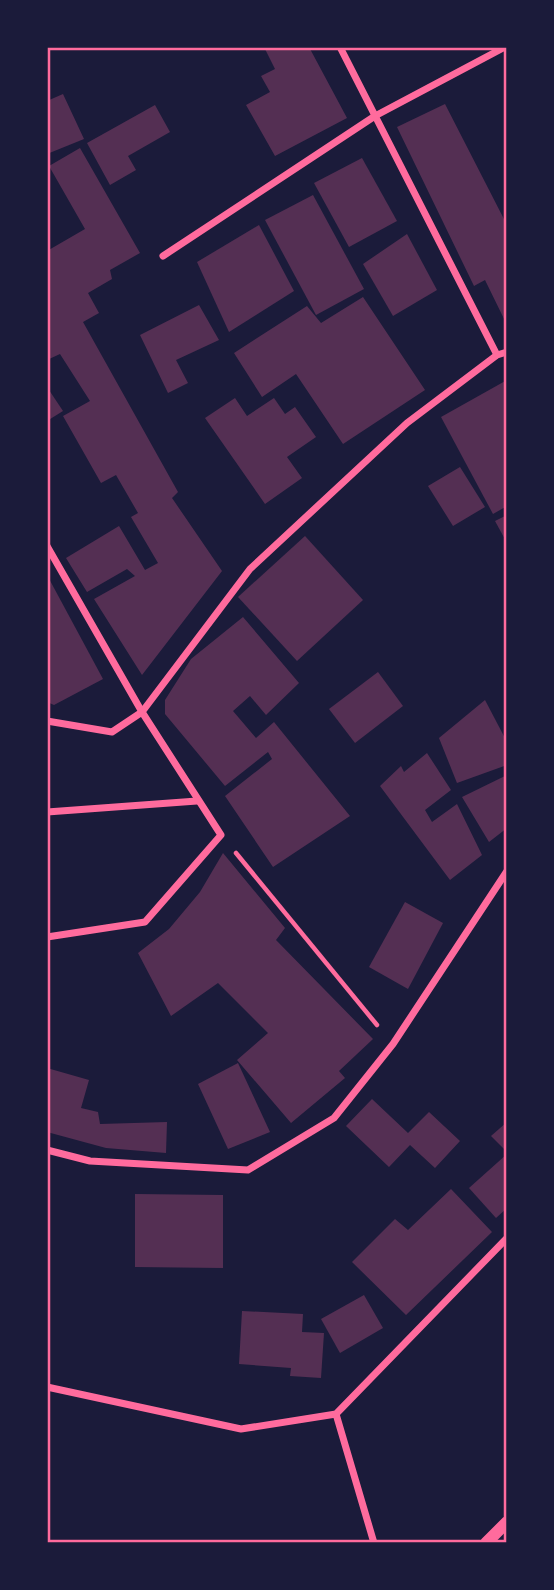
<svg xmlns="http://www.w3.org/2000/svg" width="554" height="1590" font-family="Overpass,sans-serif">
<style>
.building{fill:#542f53}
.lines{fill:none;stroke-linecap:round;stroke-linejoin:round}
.path{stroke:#ff6b9d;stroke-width:4.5}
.minor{stroke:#ff6b9d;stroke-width:7}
.tertiary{stroke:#ff6b9d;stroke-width:12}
.neatline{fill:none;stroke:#ff6b9d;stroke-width:2.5}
</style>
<rect width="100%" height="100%" fill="#1b1b3a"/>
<g class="building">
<polygon points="264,47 309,47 347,118 275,156 246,105 270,92 261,76 275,69"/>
<polygon points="63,94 84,139 47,154 47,101"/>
<polygon points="445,104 507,225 507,325 485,280 474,286 397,127"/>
<polygon points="155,105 170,132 128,156 136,170 110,185 87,143"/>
<polygon points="80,148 140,253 110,270 112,279 88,293 99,313 83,322 178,492 172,498 222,571 142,675 94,599 135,576 127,569 87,592 66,558 119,526 145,570 158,563 131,517 138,513 116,475 101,483 63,416 90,401 60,354 47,360 47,251 85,229 49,166"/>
<polygon points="362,158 397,221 349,247 314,183"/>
<polygon points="313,195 364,289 316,315 265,220"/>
<polygon points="259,225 294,291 229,332 197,262"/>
<polygon points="407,234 437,290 393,316 363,264"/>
<polygon points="363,297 425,390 343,444 296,374 262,397 234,353 307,306 321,323"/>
<polygon points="199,305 219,340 176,360 188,383 168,393 140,335"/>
<polygon points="507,380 507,506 493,514 441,417"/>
<polygon points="47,387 63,411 47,421"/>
<polygon points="235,398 247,416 274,398 285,414 295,407 316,437 287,457 302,478 265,504 205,418"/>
<polygon points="460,467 485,507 453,526 428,486"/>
<polygon points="507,515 507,543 495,521"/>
<polygon points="305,536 363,600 297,661 238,597"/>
<polygon points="47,575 103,679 54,705 47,702"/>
<polygon points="243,617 299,683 266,715 250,696 233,711 256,738 274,722 350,816 273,867 225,796 272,759 268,752 225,786 165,714 165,700 191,659"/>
<polygon points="378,672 403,706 355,743 329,709"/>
<polygon points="485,700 507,742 507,765 457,783 439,738"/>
<polygon points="427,753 451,790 425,810 432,822 457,804 482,855 450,880 380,786 401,766 404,772"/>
<polygon points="507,775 507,828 489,842 462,797"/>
<polygon points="223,853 285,928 276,940 373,1039 339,1071 345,1078 291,1123 237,1060 268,1033 218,983 171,1016 138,953 169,929 200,892"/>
<polygon points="405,902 443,923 408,989 369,967"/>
<polygon points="238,1063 270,1132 228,1149 198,1084"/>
<polygon points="47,1068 89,1080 81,1108 98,1112 100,1124 167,1122 166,1153 106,1148 47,1132"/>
<polygon points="372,1099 408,1133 429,1112 460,1141 435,1168 410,1145 389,1167 346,1126"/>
<polygon points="507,1122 507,1152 491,1136"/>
<polygon points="507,1154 507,1208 496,1218 469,1188"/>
<polygon points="451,1189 492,1232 406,1315 352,1262 395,1219 408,1230"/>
<polygon points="135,1194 223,1195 223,1268 135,1267"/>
<polygon points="364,1295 383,1328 340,1353 321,1319"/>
<polygon points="242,1311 303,1314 302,1332 324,1333 321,1378 290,1376 291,1368 239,1364"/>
</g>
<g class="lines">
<polyline class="path" points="236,853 377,1025"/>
<g class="minor">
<polyline points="340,47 497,355"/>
<polyline points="163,256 375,116 505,47"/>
<polyline points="47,546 142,712 221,835 145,922 47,937"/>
<polyline points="47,721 112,732 142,712 250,569 407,423 497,355 507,352"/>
<polyline points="47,812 197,801"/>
<polyline points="47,1150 90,1161 248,1170 334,1118 393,1044 507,871"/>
<polyline points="47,1387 241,1429 336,1414 507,1238"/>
<polyline points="336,1414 374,1543"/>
</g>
<polyline class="tertiary" points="486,1543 507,1522"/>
</g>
<rect width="554" height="1590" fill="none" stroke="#1b1b3a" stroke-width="98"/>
<rect x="49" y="49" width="456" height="1492" class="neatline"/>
</svg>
